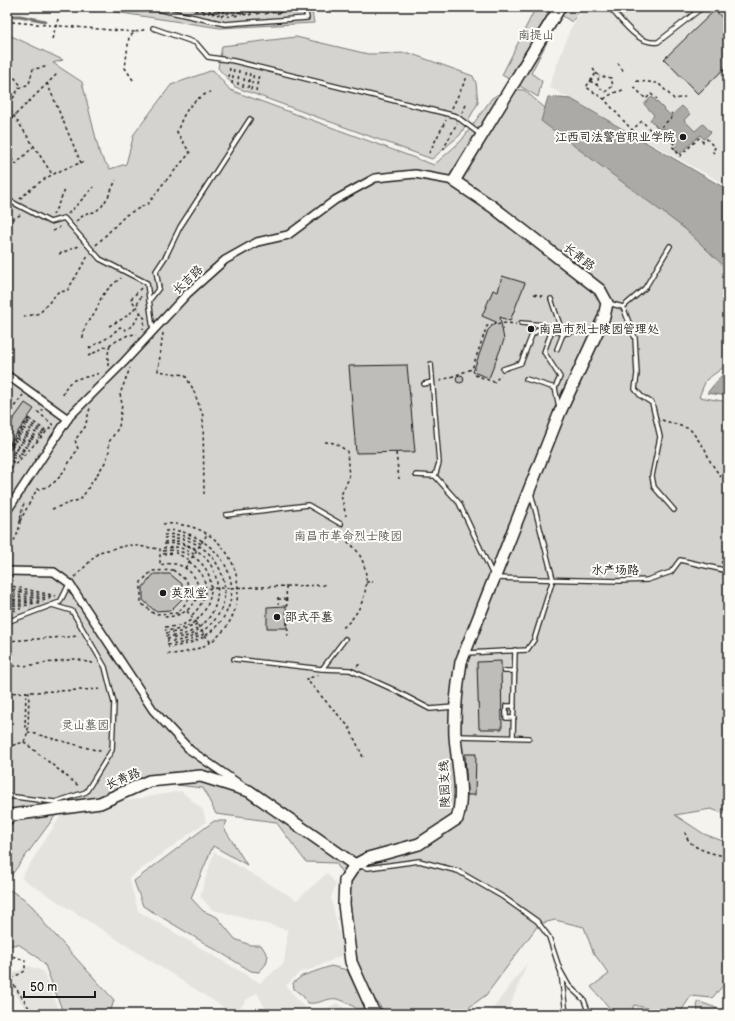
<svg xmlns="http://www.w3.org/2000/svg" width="735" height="1021" font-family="'Balsamiq Sans','LXGW WenKai TC',sans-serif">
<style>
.built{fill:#e4e3de}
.green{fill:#d4d3cf;stroke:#787876}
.water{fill:#abaaa6;stroke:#72716f}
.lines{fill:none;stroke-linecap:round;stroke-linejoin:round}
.stream{stroke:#72716f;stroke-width:3}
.building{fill:#bebdba;stroke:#1c1c1c}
.lane-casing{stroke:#1c1c1c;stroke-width:6}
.street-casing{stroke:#1c1c1c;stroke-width:10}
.secondary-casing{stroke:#1c1c1c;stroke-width:14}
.path{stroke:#1c1c1c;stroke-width:1.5;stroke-dasharray:3 3;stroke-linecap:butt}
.lane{stroke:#fdfcf7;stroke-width:3.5}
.street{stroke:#fdfcf7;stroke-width:7}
.secondary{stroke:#fdfcf7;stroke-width:11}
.poi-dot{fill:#1c1c1c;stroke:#fdfcf7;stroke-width:1.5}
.labels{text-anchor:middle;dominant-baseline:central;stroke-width:4;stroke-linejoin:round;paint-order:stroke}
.park-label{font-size:12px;fill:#5c5c5b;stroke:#fdfcf7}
.poi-label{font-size:12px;fill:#1c1c1c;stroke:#fdfcf7;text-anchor:start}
.street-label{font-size:12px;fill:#1c1c1c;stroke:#fdfcf7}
</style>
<rect width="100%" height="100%" fill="#f4f3ee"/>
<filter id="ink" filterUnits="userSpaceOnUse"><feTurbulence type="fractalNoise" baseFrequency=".025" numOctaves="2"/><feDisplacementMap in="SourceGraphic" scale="8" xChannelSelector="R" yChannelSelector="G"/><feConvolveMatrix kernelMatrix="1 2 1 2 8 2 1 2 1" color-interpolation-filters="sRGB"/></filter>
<g filter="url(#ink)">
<g class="built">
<polygon points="584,7 728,7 728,186 549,87 570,30"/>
<polygon points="181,791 203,810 206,822 129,878 138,911 260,983 284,963 288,930 211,909 200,896 214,852 297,900 327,873 336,884 331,898 344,954 315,968 300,972 286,986 303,1006 322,1011 337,1003 354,1014 265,1014 266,1009 257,993 246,1000 236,1014 234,1014 21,878 63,812"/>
<polygon points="527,963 507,1014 489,1014"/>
<polygon points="29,966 43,971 59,1010 50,1014 29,1014 7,981 7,976"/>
</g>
<g class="green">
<polygon points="82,7 311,7 314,23 220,28"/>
<polygon points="530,7 582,7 572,22 561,15 531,73 542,81 538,97 502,75 535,9"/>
<polygon points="7,34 63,60 53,63 82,82 100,155 110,169 126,164 134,134 171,85 213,70 230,90 434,165 461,141 492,98 507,89 524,90 728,264 728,364 706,380 699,397 728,402 728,815 711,809 675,815 704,834 728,843 728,980 712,998 691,996 679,1014 652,1014 651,1009 634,1005 630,1014 615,1014 591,987 609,974 593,952 584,927 555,920 539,924 486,995 460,1014 389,1014 383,1010 362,982 347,911 344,876 336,863 306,862 276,822 216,814 203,788 150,782 58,812 7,881"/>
<polygon points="296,37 368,54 409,53 473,76 476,83 478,103 460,135 432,159 235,87 218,68 222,46"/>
<polygon points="214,821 227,821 224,828 247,865 213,846 191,898 203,911 217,917 235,939 250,945 261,945 268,956 266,964 259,972 251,971 143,906 134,881"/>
<polygon points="8,889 23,898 34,908 45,924 114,1000 111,1010 116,1014 60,1014 63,1012 45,965 36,956 18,944 7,946 7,929 11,929 7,912"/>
<path d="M331 966 347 970 365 1008 357 1009C350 1004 339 997 330 999 322 1001 316 1004 308 1003L302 995 294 989 293 983 302 976Z"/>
<polygon points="697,1001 719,1009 718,1014 698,1014"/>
</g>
<g class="water">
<polygon points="548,97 571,99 728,190 728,270 685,229 541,121"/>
<polygon points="652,97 671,116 682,106 690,114 684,120 695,131 703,124 711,132 704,139 700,135 680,154 674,148 678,144 664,128 661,131 650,120 654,115 644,104"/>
<polygon points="728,368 728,396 707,393"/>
</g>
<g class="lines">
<polyline class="stream" points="7,16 20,16 45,21"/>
</g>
<g class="building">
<polygon points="715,10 728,24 728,65 698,94 664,59"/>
<polygon points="502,276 525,283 510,321 500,317 504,340 489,378 473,372 488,330 496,322 482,316 493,290 498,292"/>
<polygon points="407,365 415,452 356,453 349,366"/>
<circle cx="460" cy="379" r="4"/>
<polygon points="25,403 34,409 7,447 7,428"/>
<polygon points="154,574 170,574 182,584 182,599 171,610 155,611 143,600 143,587"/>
<polygon points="286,606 287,628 267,628 267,607"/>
<polygon points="501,661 502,729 479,729 477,662"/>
<polygon points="465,754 476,754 475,795 467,795"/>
</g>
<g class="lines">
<defs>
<g id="lane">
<polyline points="148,7 225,24 307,18 305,7"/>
<path d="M609 7C622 20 637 45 658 42L703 7"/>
<polyline points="153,28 196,43 208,57 234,61 456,116 481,135"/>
<polyline points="7,197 10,201 50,222 64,218 100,259 147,283 153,330"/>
<polyline points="551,299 563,334 557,349"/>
<polyline points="149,301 159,288 156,271 166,256 180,227 250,119"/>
<polyline points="608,303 623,307 645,288 670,246"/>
<polyline points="623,307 635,338 637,374 635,389 641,396 652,403 660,437 652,476 654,487 674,510"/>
<polyline points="521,323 544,325"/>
<polyline points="552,330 544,352 560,377 555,388 559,407"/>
<polyline points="431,364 439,463 435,476"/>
<polyline points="503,369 521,363 532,335 544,325 563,334 580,329"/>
<polyline points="526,379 555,388"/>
<polyline points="424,384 432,382"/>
<polyline points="416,475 435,476 459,503 492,573"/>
<polyline points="226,515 308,505 341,524"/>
<polyline points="496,578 620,581 647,580 671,572 680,560 728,571"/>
<polyline points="7,622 60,602 69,584"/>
<polyline points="467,653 527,650 534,640 553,579 531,493"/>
<polyline points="234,659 322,669 345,639"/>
<polyline points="322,669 350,670 392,689 430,709 454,707"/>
<polyline points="504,671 515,671"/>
<polyline points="514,718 506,718 506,706 514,706"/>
<polyline points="457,736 529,738"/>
<polyline points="513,737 515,650"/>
<polyline points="7,796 55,802 86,792 112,750 114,703 105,667 72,611 52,605"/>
<polyline points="360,866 368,868 419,861 458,871 503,897 537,921 549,937 560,970 569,986 584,1000 589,1014"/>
<polyline points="561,973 566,1014"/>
</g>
<g id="street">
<polyline points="7,375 68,419"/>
<polyline points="7,511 69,417 124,362 187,294 225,260 257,242 288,235 335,200 375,178 415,174 454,181"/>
<polyline points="7,571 54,572 69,583 153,710 190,750 242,786"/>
</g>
<g id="secondary">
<polyline points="7,819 12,815 100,803 149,781 201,776 249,791 355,865"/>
<path d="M377 1014 373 1011 351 962 344 904 345 880 355 865 368 858 419 844 457 819C465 794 457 763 455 736 454 711 457 687 461 662L560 412 604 317 607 303 600 290 493 207 454 181 560 7"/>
</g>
</defs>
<use href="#lane" class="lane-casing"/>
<use href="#street" class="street-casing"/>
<use href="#secondary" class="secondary-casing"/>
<g class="path">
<polyline points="209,7 213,14"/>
<polyline points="240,7 245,16"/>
<polyline points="275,7 278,14"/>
<polyline points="192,9 198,7"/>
<polyline points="195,11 204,7"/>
<polyline points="201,11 210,7"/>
<polyline points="286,12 297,7"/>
<polyline points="203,13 216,7"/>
<polyline points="208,13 223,7"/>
<polyline points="272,13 286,7"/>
<polyline points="279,13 291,7"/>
<polyline points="212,14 229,7"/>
<polyline points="257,14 274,7"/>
<polyline points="265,14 281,7"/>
<polyline points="217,15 236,7"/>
<polyline points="244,15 263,7"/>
<polyline points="249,15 268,7"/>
<polyline points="221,16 243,7"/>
<polyline points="235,16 257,7"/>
<polyline points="227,17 252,7"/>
<polyline points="12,22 135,32"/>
<polyline points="52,39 59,16"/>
<polyline points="618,63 624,72"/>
<polyline points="7,68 22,87"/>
<polyline points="593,69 596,73 586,87 604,99 632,130 642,121 654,134 657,131 660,134 662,131 674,144 672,146 680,156 699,138 703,142 707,139 715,148 712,151 714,153"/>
<polyline points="596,73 599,76 597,85 605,92 613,86 611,78 599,76"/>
<polyline points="229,77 230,67"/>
<polyline points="133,80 125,68 129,37 135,32 147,29"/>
<polyline points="590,81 597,85"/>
<polyline points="636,81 658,83 674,99 685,97"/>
<polyline points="47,83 81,163"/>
<polyline points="232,84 234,68"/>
<polyline points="238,85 239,69"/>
<polyline points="243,87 246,69"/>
<polyline points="634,87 646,99 651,94 657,99"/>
<polyline points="248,88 250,72"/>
<polyline points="251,90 254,72"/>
<polyline points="256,91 259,74"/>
<polyline points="604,99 613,93 623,90"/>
<polyline points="7,105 52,174"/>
<polyline points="452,108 467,77"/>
<polyline points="7,109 19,88 29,84 33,69 46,67"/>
<polyline points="462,113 467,103"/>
<polyline points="7,123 57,74"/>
<polyline points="657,131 673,116 671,113"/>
<polyline points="443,150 457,123"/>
<polyline points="429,153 446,120"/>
<polyline points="7,154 16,164 33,147"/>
<path d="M20 199C40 179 57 171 83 162"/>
<polyline points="68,214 94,187"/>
<polyline points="53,215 66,188"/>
<polyline points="76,221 87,213 95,212 102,206 108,197 116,180"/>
<polyline points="7,222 22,214"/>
<polyline points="53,231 60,227"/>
<path d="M96 245 126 215 149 203 162 185 190 153 177 132C184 112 190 101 210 92"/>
<polyline points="59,254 79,246"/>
<polyline points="141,288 131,299 145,319 143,329"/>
<polyline points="534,294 545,297"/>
<polyline points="24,317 40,313 58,292 67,291 88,256"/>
<path d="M109 326C126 317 134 314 141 296"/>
<polyline points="163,333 158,371 185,375 193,389 203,416 204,494"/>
<path d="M83 338C83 325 88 323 95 313 97 309 99 303 101 298 106 290 113 284 121 278"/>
<polyline points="89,348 109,337 120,327 126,330 134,324 140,313"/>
<polyline points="88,356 128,335 137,334"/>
<polyline points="108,366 108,354 110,344"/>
<polyline points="475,375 494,382 501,375"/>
<polyline points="440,381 472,369 487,326 506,323 516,324"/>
<path d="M63 395C69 373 85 381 101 372"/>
<polyline points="7,416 23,395"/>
<polyline points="29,419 46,431"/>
<polyline points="662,420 690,429 705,449 710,461 720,476 728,482"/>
<polyline points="27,421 44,432"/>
<polyline points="26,423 43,434"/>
<polyline points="24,425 41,436"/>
<polyline points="23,428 39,438"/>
<polyline points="21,430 37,440"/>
<polyline points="20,432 35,441"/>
<polyline points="18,434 34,443"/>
<polyline points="17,436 32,445"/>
<polyline points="16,438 31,447"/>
<polyline points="14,440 29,449"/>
<polyline points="12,442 26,451"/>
<polyline points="325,442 335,443 347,451 349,478 341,495 346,516"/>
<polyline points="11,444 25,452"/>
<polyline points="10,446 23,454"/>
<polyline points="8,448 21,456"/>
<polyline points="7,450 29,418"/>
<polyline points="7,450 20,458"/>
<polyline points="7,451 8,459 15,463"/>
<polyline points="396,453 399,479"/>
<polyline points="7,454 18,460"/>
<polyline points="7,473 53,425 38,412 43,410"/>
<polyline points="52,509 81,499 106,461 109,451 109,442 119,427 122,404 120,394 130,368"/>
<path d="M20 521 37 489C60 487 65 466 78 449L75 440 85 427 90 408"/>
<path d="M163 524C257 518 267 653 167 654"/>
<path d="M165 531C178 529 188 533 199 539 257 574 232 644 168 647"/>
<path d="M338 534C344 539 352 544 357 551 375 576 365 612 341 629"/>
<path d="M164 535C177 533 190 536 201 544"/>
<path d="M164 538C216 532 248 598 204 630 193 638 180 642 167 641"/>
<polyline points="164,542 178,541 197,549"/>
<path d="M164 544C230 535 240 638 166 636"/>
<polyline points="163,548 179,547 194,554"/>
<path d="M163 551C173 549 180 551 190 555 230 575 208 635 165 630"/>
<polyline points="163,554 176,553 190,560"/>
<path d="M189 562C212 576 209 600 191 616"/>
<path d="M7 563 9 546C24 532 17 518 25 501"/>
<polyline points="721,563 728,556"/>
<polyline points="185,568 208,533"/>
<polygon points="173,570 187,581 189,599 178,613 154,614 141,603 141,582 152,571"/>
<path d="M75 577 99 552 129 545 160 549V565C165 564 171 563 176 564 211 575 203 618 162 617"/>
<polyline points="366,582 373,582"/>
<polyline points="7,585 56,596"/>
<polyline points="286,586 288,636"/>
<polyline points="7,588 52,597"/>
<polyline points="190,589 326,585"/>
<polyline points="7,590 50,599"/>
<polyline points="7,593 46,600"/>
<polyline points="7,595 43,602"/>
<polyline points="278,597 278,604"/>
<polyline points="7,598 39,603"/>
<polyline points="278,599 286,599"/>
<polyline points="7,600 35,604"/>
<polyline points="7,602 31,606"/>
<polyline points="7,604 25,607"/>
<polyline points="7,607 21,609"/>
<polyline points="7,609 17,611"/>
<polyline points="7,611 13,612"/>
<polyline points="187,611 211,643"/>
<polyline points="165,627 181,626 193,619"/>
<polyline points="166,633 180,632 197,624"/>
<polyline points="167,639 189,636 200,629"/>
<polyline points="7,641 79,636"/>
<polyline points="167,645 184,643 204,634"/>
<polyline points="7,666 24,666 75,659 96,664"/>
<polyline points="357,666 362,663"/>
<polyline points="319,675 306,679 349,727 363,757"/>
<polyline points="7,693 103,689"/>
<polyline points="25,728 26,691"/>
<polyline points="28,732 103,752"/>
<polyline points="24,742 80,787"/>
<polyline points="7,747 24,742 28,732 29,691"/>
<path d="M685 832C688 850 713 853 728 857"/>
<polyline points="7,957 11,956 25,960 25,971 10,979 33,1014"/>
</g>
<use href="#lane" class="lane"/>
<use href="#street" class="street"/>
<use href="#secondary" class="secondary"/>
</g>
</g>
<g class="poi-dot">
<circle cx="683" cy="137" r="4"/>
<circle cx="531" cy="329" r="4"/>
<circle cx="163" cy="593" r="4"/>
<circle cx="277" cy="617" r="4"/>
</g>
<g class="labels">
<g class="park-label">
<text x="536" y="35">南提山</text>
<text x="348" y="536">南昌市革命烈士陵园</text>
<text x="85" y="725">灵山墓园</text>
</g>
<g class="poi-label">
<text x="675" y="137" text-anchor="end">江西司法警官职业学院</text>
<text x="539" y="329">南昌市烈士陵园管理处</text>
<text x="171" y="593">英烈堂</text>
<text x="285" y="617">邵式平墓</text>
</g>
<g class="street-label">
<text transform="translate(579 257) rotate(38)">长青路</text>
<text transform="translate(188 280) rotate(-43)">长吉路</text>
<text x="615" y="570">水产场路</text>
<text transform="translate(123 779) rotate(-23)">长青路</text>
<text transform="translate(445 784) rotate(-92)">陵园支线</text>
</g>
</g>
<rect width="735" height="1021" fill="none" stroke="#fdfcf7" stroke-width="24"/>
<rect x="12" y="12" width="711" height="997" fill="none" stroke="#1c1c1c" stroke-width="1.5" filter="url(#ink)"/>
<path d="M24 991v6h71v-6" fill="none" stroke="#1c1c1c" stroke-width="2"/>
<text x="30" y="991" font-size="12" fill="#1c1c1c" stroke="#fdfcf7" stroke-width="3" paint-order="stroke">50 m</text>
</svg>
